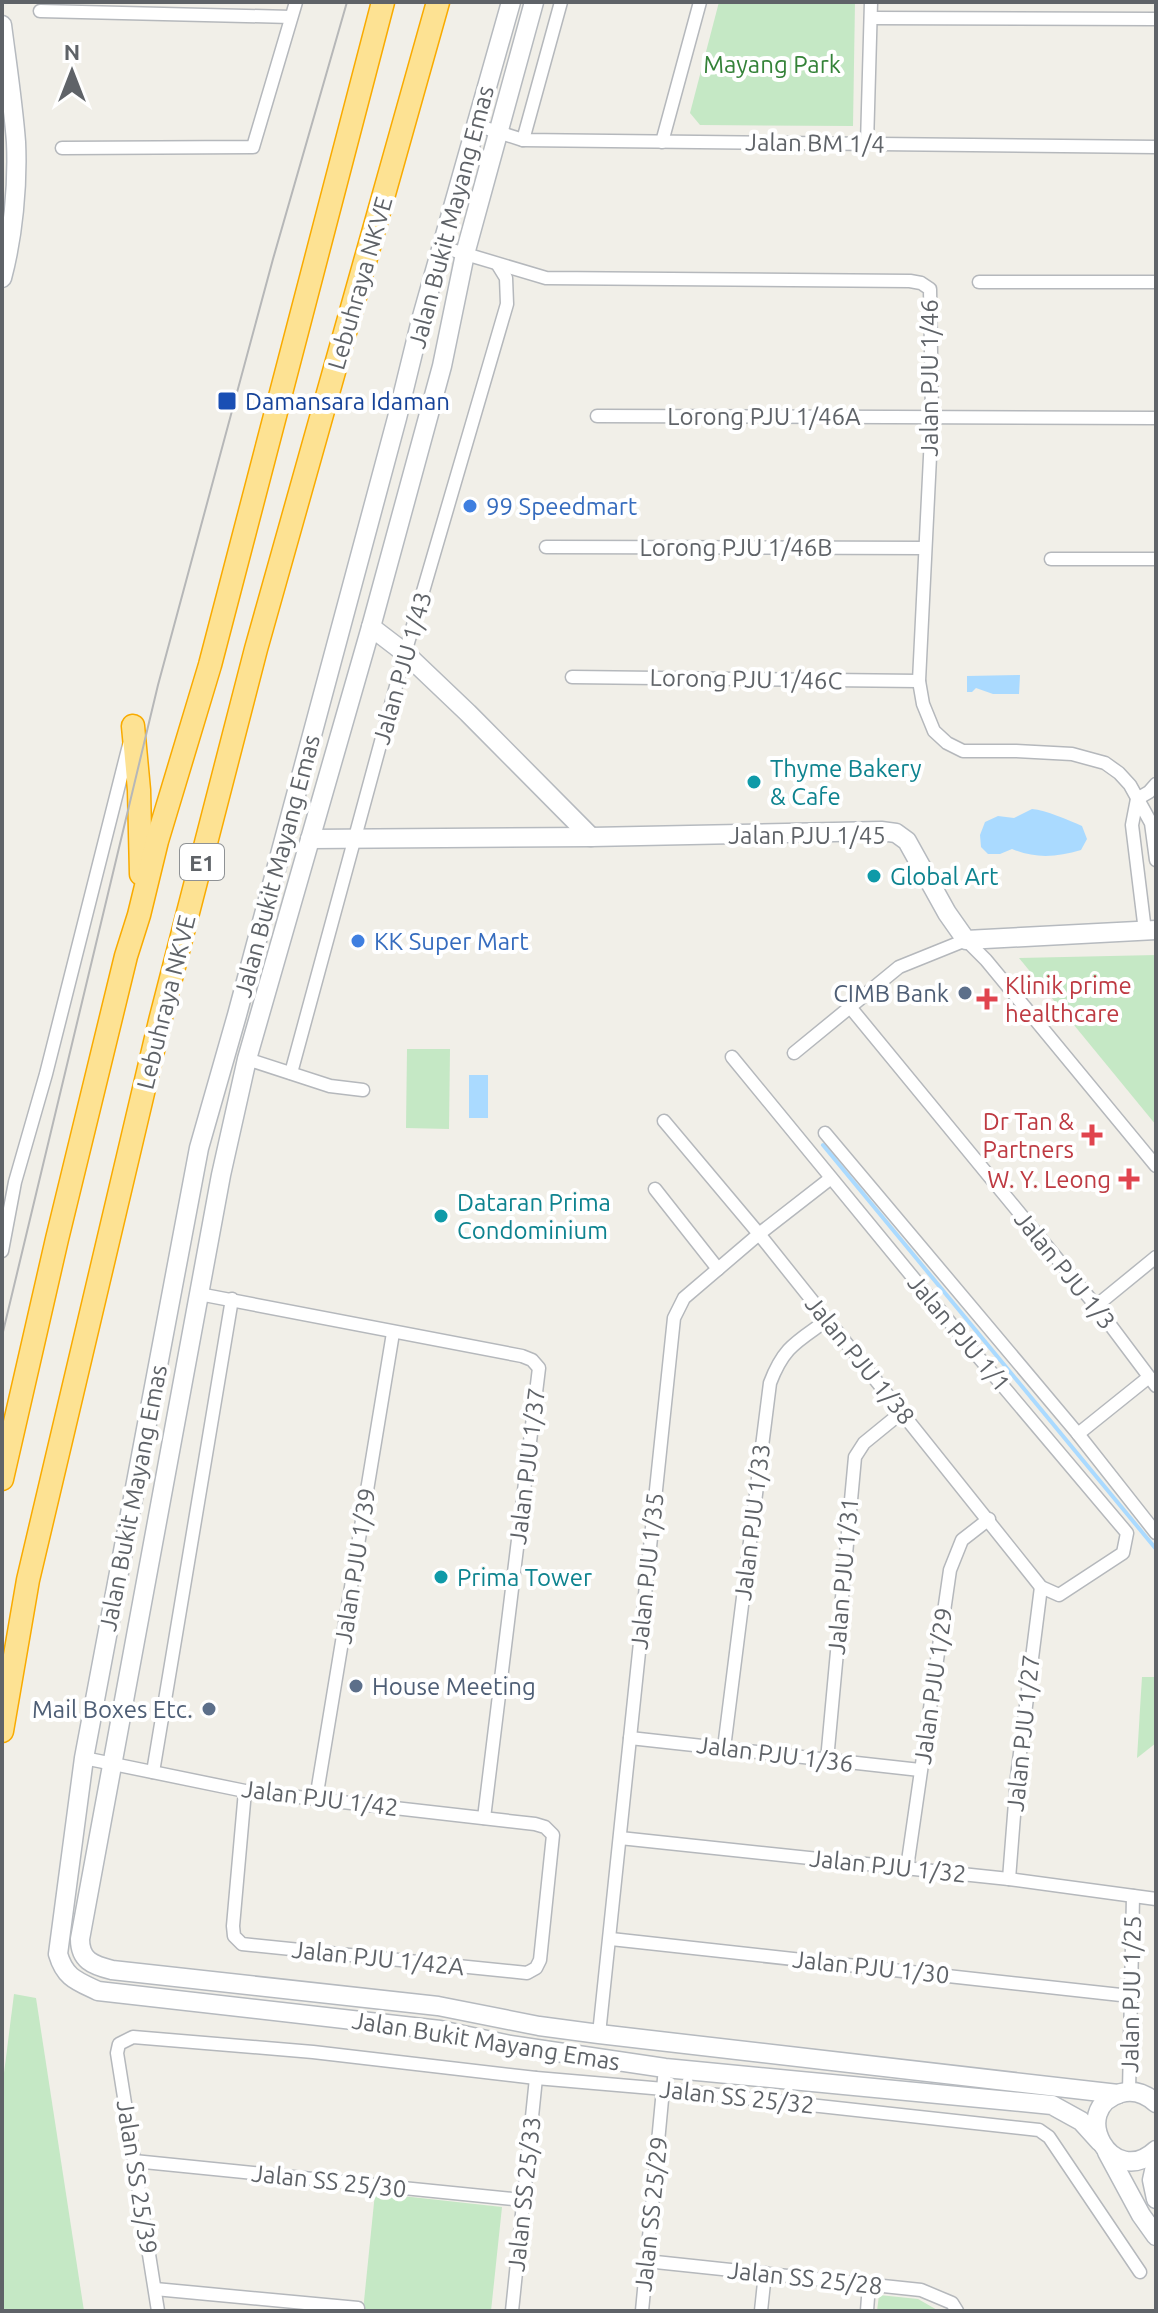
<svg xmlns="http://www.w3.org/2000/svg" width="1158" height="2313" font-family="Ubuntu,sans-serif">
<style>
.green{fill:#c5e8c5}
.water{fill:#aadaff}
.lines{fill:none;stroke-linecap:round;stroke-linejoin:round}
.stream{stroke:#aadaff;stroke-width:4}
.street-casing{stroke:#b5b8bc;stroke-width:15}
.secondary-casing{stroke:#b6babf;stroke-width:21}
.highway-casing{stroke:#f9ab00;stroke-width:25}
.street{stroke:#fff;stroke-width:12}
.secondary{stroke:#fff;stroke-width:18}
.highway{stroke:#fde293;stroke-width:22}
.tram{stroke:#b6b7b8;stroke-width:2}
.transit-dot{fill:#1a4fb4;stroke:#fff;stroke-width:3}
.shop-dot{fill:#3f7fe0;stroke:#fff;stroke-width:3}
.culture-dot{fill:#0f9aa8;stroke:#fff;stroke-width:3}
.service-dot{fill:#5c6f8a;stroke:#fff;stroke-width:3}
.health-dot{fill:#e0444e;stroke:#fff;stroke-width:3}
.labels{text-anchor:middle;dominant-baseline:central;stroke-width:8;stroke-linejoin:round;paint-order:stroke}
.shield{fill:#fff;stroke:#8f9295;stroke-width:2}
.shield-label{font-size:22px;font-weight:bold;fill:#5f6368}
.park-label{font-size:24px;fill:#348238;stroke:#fff}
.street-label{font-size:24px;fill:#5f6368;stroke:#fff}
.transit-label{font-size:24px;fill:#164399;stroke:#fff;text-anchor:start}
.shop-label{font-size:24px;fill:#366cbe;stroke:#fff;text-anchor:start}
.culture-label{font-size:24px;fill:#0d838f;stroke:#fff;text-anchor:start}
.health-label{font-size:24px;fill:#be3a42;stroke:#fff;text-anchor:end}
.service-label{font-size:24px;fill:#4e5e75;stroke:#fff;text-anchor:end}
</style>
<rect width="100%" height="100%" fill="#f1efe8"/>
<g class="green">
<polygon points="719,2 855,2 853,126 700,125 690,113"/>
<polygon points="1156,955 1156,1125 1019,958"/>
<polygon points="407,1049 450,1049 449,1129 406,1128"/>
<polygon points="1142,1677 1156,1677 1156,1743 1137,1758"/>
<polygon points="14,1994 36,1998 84,2311 2,2311 2,2089"/>
<polygon points="375,2193 502,2207 491,2311 363,2311"/>
<polygon points="879,2295 918,2299 939,2311 877,2311"/>
</g>
<g class="water">
<polygon points="1020,675 1019,694 993,694 976,688 972,692 967,692 967,676"/>
<path d="M1032 809C1046 810 1068 820 1082 826L1087 839 1081 850C1057 857 1036 859 1012 849L1000 854H988L981 847 980 835 985 822 998 816 1014 818Z"/>
<rect x="469" y="1075" width="19" height="43"/>
</g>
<g class="lines">
<polyline class="stream" points="823,1145 1156,1549"/>
<defs>
<g id="street">
<polyline points="40,11 291,17"/>
<polyline points="871,18 1156,19"/>
<polyline points="476,125 523,140 1156,147"/>
<polyline points="523,140 561,2"/>
<polyline points="662,142 700,2"/>
<polyline points="867,144 871,2"/>
<polyline points="62,148 253,147 296,2"/>
<polyline points="442,247 546,278 910,281 921,283 930,289 932,416 919,681 923,704 934,731 947,743 963,751 1016,751 1072,754 1105,763 1119,773 1130,785 1151,823 1156,860"/>
<polyline points="979,282 1156,282"/>
<polyline points="597,416 1156,418"/>
<polyline points="546,547 925,548"/>
<polyline points="1051,559 1156,559"/>
<polyline points="572,677 919,681"/>
<polyline points="1137,799 1132,825 1145,931"/>
<polyline points="1137,799 1149,792 1156,784"/>
<polyline points="850,1007 1096,1306 1156,1386"/>
<polyline points="794,1053 899,967 966,940 986,960 1156,1166"/>
<polyline points="247,1059 330,1086 363,1090"/>
<polyline points="291,1073 405,653 507,304 506,278 498,265"/>
<polyline points="664,1121 759,1234 1041,1587 1059,1595 1123,1553 1127,1533 975,1353 732,1057"/>
<polyline points="825,1133 1078,1434 1156,1533"/>
<polyline points="655,1189 718,1269"/>
<polyline points="2,1251 15,1182 46,1074 129,745"/>
<polyline points="199,1294 522,1356 532,1360 539,1368 484,1818"/>
<polyline points="1096,1306 1156,1257"/>
<polyline points="1078,1434 1149,1377"/>
<polyline points="630,1738 920,1770"/>
<path d="M724 1748 770 1383C784 1346 797 1342 827 1320"/>
<polyline points="84,1758 245,1791 535,1824 545,1827 553,1835 540,1960 536,1968 527,1973 242,1944 234,1936 233,1926 245,1791"/>
<polyline points="827,1760 855,1457 864,1443 902,1412"/>
<polyline points="153,1772 232,1299"/>
<polyline points="316,1799 393,1333"/>
<polyline points="620,1838 1009,1879 1156,1899"/>
<polyline points="907,1868 950,1570 962,1540 989,1519"/>
<polyline points="1009,1879 1017,1777 1041,1587"/>
<polyline points="611,1939 1130,1996"/>
<polyline points="599,2034 674,1318 684,1298 759,1234 831,1178"/>
<polyline points="1129,2092 1133,1896"/>
<polyline points="134,2161 523,2200"/>
<polyline points="646,2261 921,2290 952,2303 957,2311"/>
<polyline points="155,2289 358,2308"/>
<polyline points="158,2311 117,2053 119,2044 133,2037 313,2052 536,2078 664,2089 1039,2130 1049,2137 1140,2272"/>
<polyline points="512,2311 536,2078"/>
<polyline points="642,2311 665,2068"/>
<polyline points="761,2311 765,2273"/>
<polyline points="867,2311 869,2284"/>
</g>
<g id="secondary">
<path d="M511 2 421 320 397 418 237 1015 199 1148 84 1758 58 1954C65 1978 77 1981 98 1991L440 2030 510 2045 665 2068 1052 2105 1081 2121 1100 2142"/>
<path d="M534 2 465 254 442 366 371 627 247 1059 221 1175 80 1939C80 1960 92 1965 112 1970L438 2006 539 2026 599 2034 1118 2094"/>
<path d="M2 25C7 64 13 103 16 142 18 185 13 237 2 278"/>
<polyline points="371,627 405,653 468,713 591,837"/>
<polyline points="310,839 591,837 881,831 896,833 907,841 947,913 966,940 1156,930"/>
<path d="M1156 2103C1146 2094 1135 2089 1121 2093 1067 2109 1112 2191 1156 2150"/>
<polyline points="1107,2152 1141,2215 1156,2236"/>
<polyline points="1156,2162 1152,2180 1156,2199"/>
</g>
<g id="highway">
<polyline points="133,726 139,790 141,874"/>
<polyline points="2,1479 57,1239 126,956 139,915 157,841 210,665 383,2"/>
<polyline points="2,1731 28,1580 160,1021 256,649 438,2"/>
</g>
</defs>
<use href="#street" class="street-casing"/>
<use href="#secondary" class="secondary-casing"/>
<use href="#highway" class="highway-casing"/>
<use href="#street" class="street"/>
<use href="#secondary" class="secondary"/>
<use href="#highway" class="highway"/>
<polyline class="tram" points="2,1336 158,685 273,259 347,2"/>
</g>
<rect class="transit-dot" x="217" y="391" width="20" height="20" rx="4"/>
<g class="shop-dot">
<circle cx="470" cy="506" r="8"/>
<circle cx="358" cy="941" r="8"/>
</g>
<g class="culture-dot">
<circle cx="754" cy="782" r="8"/>
<circle cx="874" cy="876" r="8"/>
<circle cx="441" cy="1216" r="8"/>
<circle cx="441" cy="1577" r="8"/>
</g>
<g class="service-dot">
<circle cx="965" cy="993" r="8"/>
<circle cx="356" cy="1686" r="8"/>
<circle cx="209" cy="1709" r="8"/>
</g>
<g class="health-dot">
<path d="M983 987h8v8h8v8h-8v8h-8v-8h-8v-8h8z"/>
<path d="M1088 1123h8v8h8v8h-8v8h-8v-8h-8v-8h8z"/>
<path d="M1125 1167h8v8h8v8h-8v8h-8v-8h-8v-8h8z"/>
</g>
<g class="labels">
<rect class="shield" x="180" y="844" width="44" height="36" rx="6"/>
<g class="shield-label">
<text x="202" y="862">E1</text>
</g>
<g class="park-label">
<text x="772" y="64">Mayang Park</text>
</g>
<g class="street-label">
<text transform="translate(815 143) rotate(1)">Jalan BM 1/4</text>
<text transform="translate(451 217) rotate(-75)">Jalan Bukit Mayang Emas</text>
<text transform="translate(360 283) rotate(-74)">Lebuhraya NKVE</text>
<text transform="translate(929 378) rotate(-90)">Jalan PJU 1/46</text>
<text x="764" y="416">Lorong PJU 1/46A</text>
<text x="736" y="547">Lorong PJU 1/46B</text>
<text transform="translate(402 668) rotate(-74)">Jalan PJU 1/43</text>
<text transform="translate(746 679) rotate(1)">Lorong PJU 1/46C</text>
<text x="807" y="835">Jalan PJU 1/45</text>
<text transform="translate(277 866) rotate(-75)">Jalan Bukit Mayang Emas</text>
<text transform="translate(166 1002) rotate(-76)">Lebuhraya NKVE</text>
<text transform="translate(1065 1270) rotate(51)">Jalan PJU 1/3</text>
<text transform="translate(959 1333) rotate(50)">Jalan PJU 1/1</text>
<text transform="translate(860 1360) rotate(51)">Jalan PJU 1/38</text>
<text transform="translate(527 1466) rotate(-83)">Jalan PJU 1/37</text>
<text transform="translate(133 1498) rotate(-79)">Jalan Bukit Mayang Emas</text>
<text transform="translate(752 1522) rotate(-83)">Jalan PJU 1/33</text>
<text transform="translate(355 1566) rotate(-81)">Jalan PJU 1/39</text>
<text transform="translate(647 1571) rotate(-84)">Jalan PJU 1/35</text>
<text transform="translate(843 1576) rotate(-85)">Jalan PJU 1/31</text>
<text transform="translate(933 1686) rotate(-82)">Jalan PJU 1/29</text>
<text transform="translate(1023 1733) rotate(-84)">Jalan PJU 1/27</text>
<text transform="translate(775 1754) rotate(7)">Jalan PJU 1/36</text>
<text transform="translate(320 1798) rotate(7)">Jalan PJU 1/42</text>
<text transform="translate(888 1866) rotate(6)">Jalan PJU 1/32</text>
<text transform="translate(378 1958) rotate(6)">Jalan PJU 1/42A</text>
<text transform="translate(871 1967) rotate(6)">Jalan PJU 1/30</text>
<text transform="translate(1131 1994) rotate(-89)">Jalan PJU 1/25</text>
<text transform="translate(486 2041) rotate(9)">Jalan Bukit Mayang Emas</text>
<text transform="translate(737 2097) rotate(6)">Jalan SS 25/32</text>
<text transform="translate(137 2177) rotate(81)">Jalan SS 25/39</text>
<text transform="translate(329 2181) rotate(6)">Jalan SS 25/30</text>
<text transform="translate(524 2194) rotate(-84)">Jalan SS 25/33</text>
<text transform="translate(651 2214) rotate(-84)">Jalan SS 25/29</text>
<text transform="translate(805 2278) rotate(6)">Jalan SS 25/28</text>
</g>
<g class="transit-label">
<text x="245" y="401">Damansara Idaman</text>
</g>
<g class="shop-label">
<text x="486" y="506">99 Speedmart</text>
<text x="374" y="941">KK Super Mart</text>
</g>
<g class="culture-label">
<text x="770" y="768">Thyme Bakery<tspan x="770" dy="28">&amp; Cafe</tspan></text>
<text x="890" y="876">Global Art</text>
<text x="457" y="1202">Dataran Prima<tspan x="457" dy="28">Condominium</tspan></text>
<text x="457" y="1577">Prima Tower</text>
</g>
<g class="health-label">
<text x="1005" y="985" text-anchor="start">Klinik prime<tspan x="1005" dy="28">healthcare</tspan></text>
<text x="1074" y="1121">Dr Tan &amp;<tspan x="1074" dy="28">Partners</tspan></text>
<text x="1111" y="1179">W. Y. Leong</text>
</g>
<g class="service-label">
<text x="949" y="993">CIMB Bank</text>
<text x="372" y="1686" text-anchor="start">House Meeting</text>
<text x="193" y="1709">Mail Boxes Etc.</text>
</g>
</g>
<rect width="1158" height="2313" fill="none" stroke="#5f6368" stroke-width="8"/>
<g transform="translate(72 72)" stroke="#ffffff" stroke-width="6" paint-order="stroke">
<path d="M0-6L14 30L0 20L-14 30Z" fill="#5f6368"/>
<text y="-12" font-size="22" font-weight="bold" text-anchor="middle" fill="#5f6368">N</text>
</g>
</svg>
